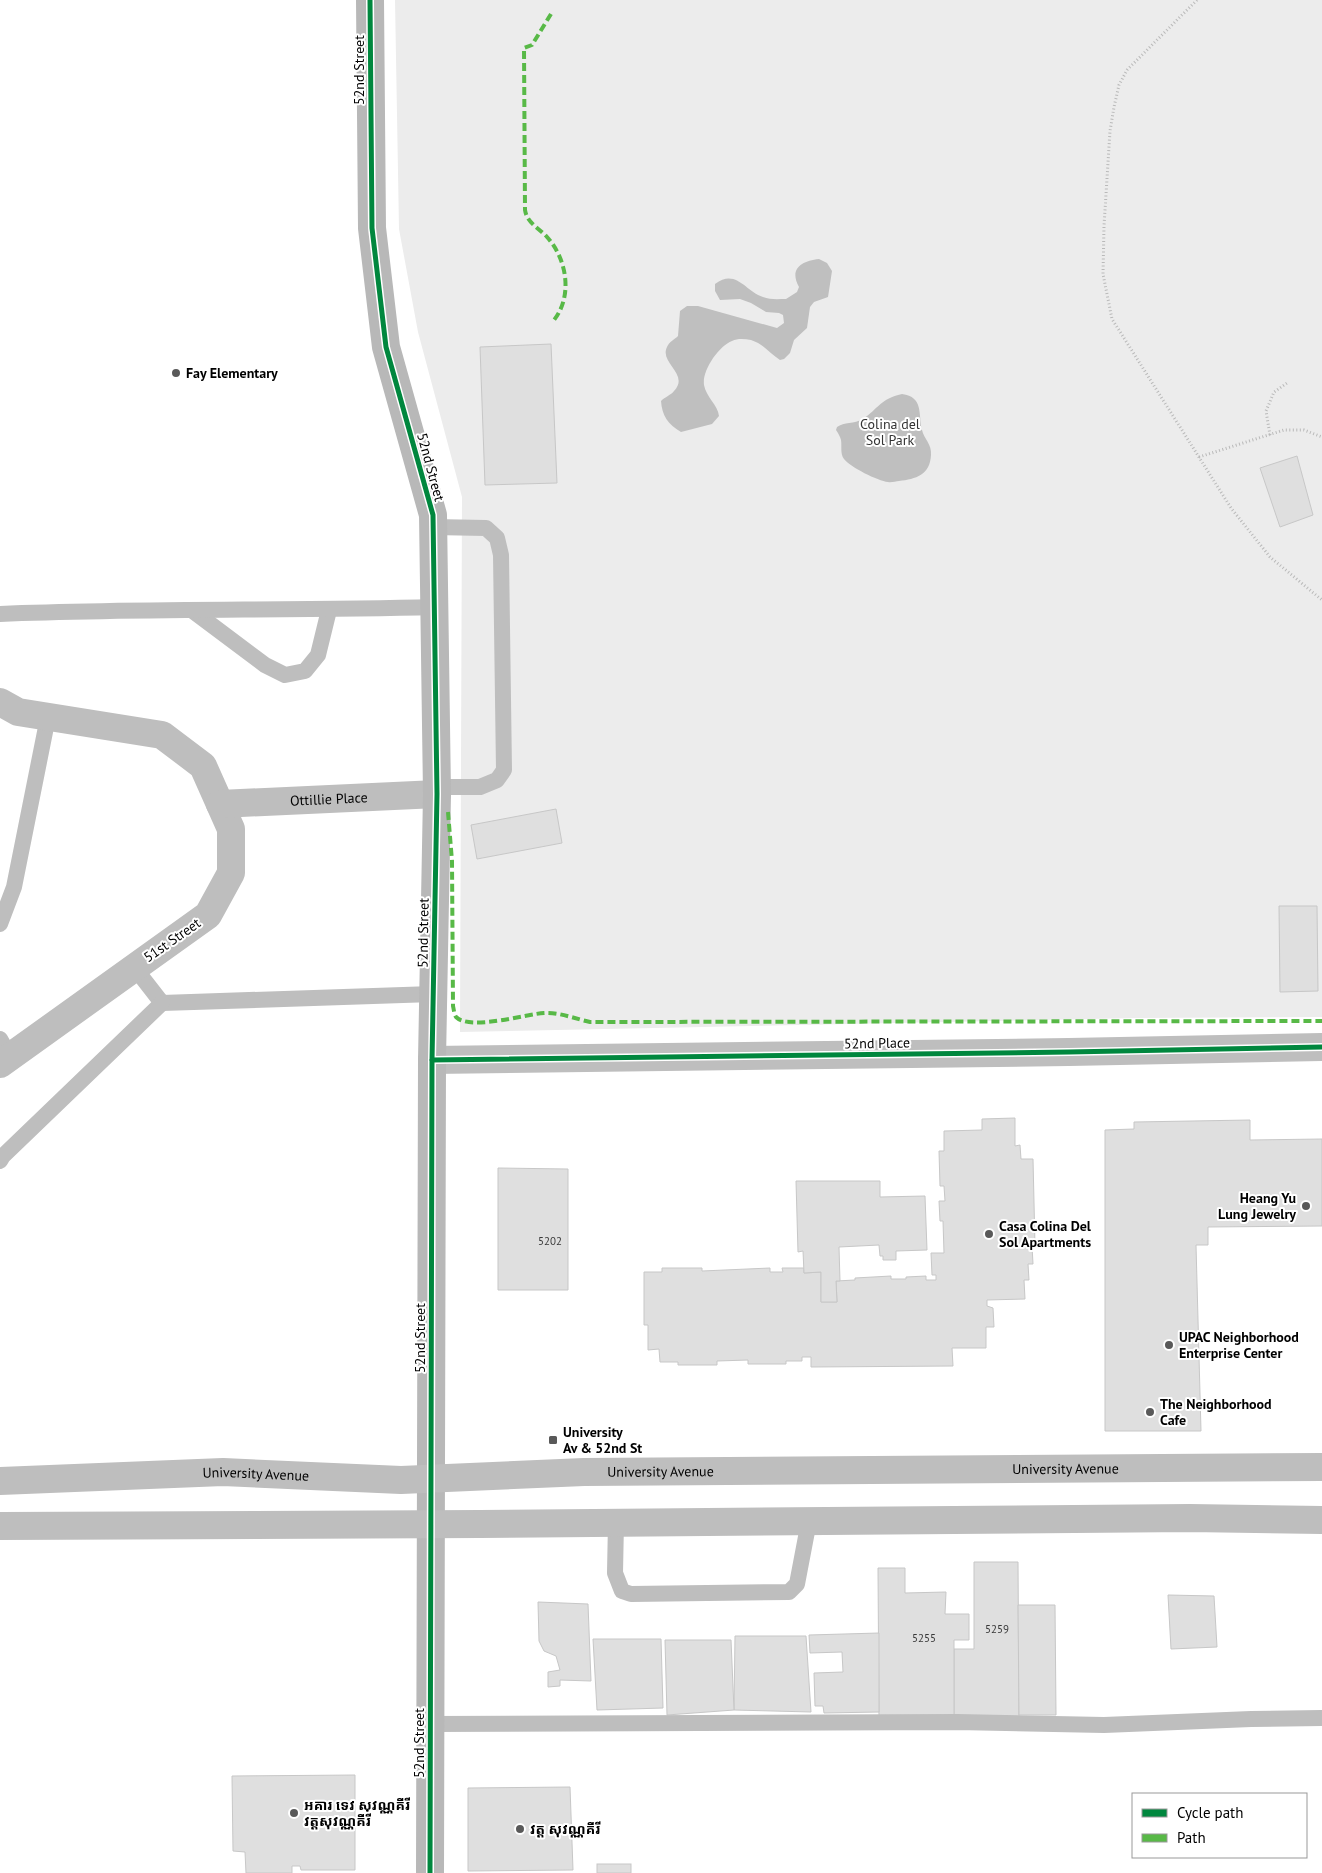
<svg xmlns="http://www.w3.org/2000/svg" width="1322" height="1873" font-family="'PT Sans','Noto Sans Khmer',sans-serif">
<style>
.green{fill:#ececec}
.water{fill:#bfbfbf}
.building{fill:#dfdfdf;stroke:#c7c7c7}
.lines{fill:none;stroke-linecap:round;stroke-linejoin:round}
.path{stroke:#b9b9b9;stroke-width:3;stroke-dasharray:1 2.5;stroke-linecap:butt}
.lane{stroke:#bebebe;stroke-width:16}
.street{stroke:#bebebe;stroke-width:28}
.secondary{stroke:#b8b8b8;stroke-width:28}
.primary{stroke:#bebebe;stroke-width:28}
.quiet{stroke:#58b947;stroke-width:4;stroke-dasharray:8 4;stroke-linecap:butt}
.cycleway-casing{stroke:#fff;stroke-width:8}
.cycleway{stroke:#00873e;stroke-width:5}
.poi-dot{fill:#595959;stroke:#fff;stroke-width:2}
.labels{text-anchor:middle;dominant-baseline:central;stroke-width:4;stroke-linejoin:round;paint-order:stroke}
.number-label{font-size:11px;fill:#383838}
.street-label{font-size:14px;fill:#000;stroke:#fff}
.poi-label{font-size:14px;font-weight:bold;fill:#000;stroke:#fff;text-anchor:start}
.park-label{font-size:14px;fill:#333;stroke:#fff}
</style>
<rect width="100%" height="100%" fill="#fff"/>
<polygon class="green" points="395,0 1322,0 1322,1017 1138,1018 460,1032 462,497 418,332 399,229"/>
<g class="water">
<path d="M819 259 827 263 832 271 828 297 814 302 810 307 807 328 794 340 790 353 784 359 780 360C770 354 764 344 751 340 745 339 738 338 732 341 719 346 702 370 704 385 706 397 718 405 719 416L712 424 681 432C668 424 662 416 661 401 665 397 671 395 674 391 690 374 659 363 667 347 669 342 675 339 678 336L680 311 687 306H698L777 328 784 323 783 315 779 313 766 312 751 303 740 299 720 300 715 291V284C736 268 745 291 763 297 770 300 779 299 786 299L797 292 799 287C789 269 801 261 819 259Z"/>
<path d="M902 394C924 397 918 414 922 430 924 439 932 444 931 455 930 475 916 479 899 481 896 481 891 483 888 482 878 481 850 467 844 459 840 454 842 446 841 440 840 436 838 433 836 430L837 427C844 422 854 424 863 419 879 408 880 399 902 394Z"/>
</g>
<g class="building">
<polygon points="551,344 557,483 485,485 480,347"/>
<polygon points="1297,456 1313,515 1280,527 1260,468"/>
<polygon points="556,809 562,843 477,859 471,825"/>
<polygon points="1279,906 1317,906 1318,991 1280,992"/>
<polygon points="1015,1118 1015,1146 1020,1145 1021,1159 1033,1159 1035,1246 1032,1246 1033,1264 1028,1264 1029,1280 1024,1280 1025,1299 987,1300 987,1306 993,1308 994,1327 986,1327 986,1348 952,1348 953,1366 811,1367 811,1357 802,1357 802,1361 786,1361 786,1364 748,1364 748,1360 717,1361 717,1365 678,1365 678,1362 660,1362 659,1349 648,1350 648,1325 644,1325 644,1272 662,1272 662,1268 702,1268 702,1271 770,1268 770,1272 783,1272 782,1268 804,1268 804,1273 821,1272 821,1302 837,1302 836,1281 855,1280 855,1278 891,1276 891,1279 906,1279 906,1277 926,1276 926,1280 936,1280 936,1275 932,1275 931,1253 944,1253 943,1221 940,1221 939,1201 945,1201 944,1186 940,1186 939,1151 944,1151 944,1131 982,1130 982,1119"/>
<polygon points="1250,1120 1250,1140 1322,1139 1322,1226 1208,1227 1208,1245 1196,1245 1201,1431 1105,1431 1105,1130 1134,1129 1134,1122"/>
<polygon points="498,1168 568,1169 568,1290 498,1290"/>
<polygon points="796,1181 880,1181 880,1197 925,1196 927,1250 896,1251 896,1260 883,1260 883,1256 880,1256 879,1245 839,1247 840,1281 836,1281 837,1302 821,1302 821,1272 804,1273 803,1251 798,1252"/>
<polygon points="974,1562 1018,1562 1019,1718 954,1719 954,1649 974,1649"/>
<polygon points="878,1568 905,1568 905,1593 946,1592 945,1614 969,1614 969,1640 954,1640 954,1719 879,1719"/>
<polygon points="1168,1595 1214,1596 1217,1647 1171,1649"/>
<polygon points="538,1602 588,1604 591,1681 560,1680 560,1686 548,1687 548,1672 560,1670 556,1656 544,1651 539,1641"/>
<polygon points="1018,1605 1055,1605 1056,1715 1019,1715"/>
<polygon points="879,1633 879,1712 824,1713 823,1706 815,1706 814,1673 843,1672 842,1652 810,1653 809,1635"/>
<polygon points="735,1636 806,1636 811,1712 734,1710"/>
<polygon points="593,1639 661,1639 663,1708 597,1710"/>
<polygon points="665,1640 731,1640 734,1710 667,1715"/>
<polygon points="355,1775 355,1870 301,1870 300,1866 292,1866 292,1873 246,1873 245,1852 233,1851 232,1776"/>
<polygon points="570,1787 573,1870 468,1871 468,1788"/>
<rect x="597" y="1864" width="34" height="9"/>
</g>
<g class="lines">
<g class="path">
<polyline points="1197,0 1127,70 1119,85 1114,107 1110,131 1104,226 1103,274 1112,319 1231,508 1270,557 1322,600"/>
<polyline points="1270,435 1266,411 1274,392 1287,383"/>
<polyline points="1199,457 1284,430 1304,430 1322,437"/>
</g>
<g class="lane">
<polyline points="433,527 486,528 497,538 501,555 504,770 497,780 480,787 437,787"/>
<polyline points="193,611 265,665 285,675 305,671 318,655 329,610"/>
<path d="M0 614C145 608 289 611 434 607"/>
<polyline points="0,924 14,887 48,717"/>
<polyline points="134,967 162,1003 433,994"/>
<polyline points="0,1039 10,1057"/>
<polyline points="0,1161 3,1156 162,1003"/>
<polyline points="616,1522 615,1573 622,1591 631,1594 789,1592 797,1584 809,1521"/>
<polyline points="430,1724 957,1722 1104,1725 1251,1719 1322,1718"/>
</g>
<g class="street">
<polyline points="0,702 18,712 162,735 203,766 231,829 231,873 208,915 0,1064"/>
<path id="s1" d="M220 804 437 794"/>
<polyline points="432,1060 1069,1052 1322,1047"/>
</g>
<polyline class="secondary" points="370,0 372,228 386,347 433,515 437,794 432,1060 430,1873"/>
<g class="primary">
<path id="s2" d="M0 1481 223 1472 401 1480 584 1472 1322 1467"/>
<polyline points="0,1526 480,1524 1190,1518 1322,1520"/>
</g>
<g class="quiet">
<path d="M551 14 532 45 524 48 525 210C527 223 539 228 547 237 567 259 573 296 554 320"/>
<path d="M448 812 452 861 453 1006C454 1010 454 1014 456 1017 470 1031 526 1014 544 1013 559 1012 576 1019 590 1022L1322 1021"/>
</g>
<defs>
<g id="cycleway">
<polyline points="370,0 372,228 386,347 433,515 437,794 432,1060 430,1873"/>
<polyline points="432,1060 1069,1052 1322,1047"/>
</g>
</defs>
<use href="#cycleway" class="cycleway-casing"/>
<use href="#cycleway" class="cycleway"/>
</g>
<g class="poi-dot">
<circle cx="176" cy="373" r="5"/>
<circle cx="1306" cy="1206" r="5"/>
<circle cx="989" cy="1234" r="5"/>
<circle cx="1169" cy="1345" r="5"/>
<circle cx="1150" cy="1412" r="5"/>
<rect x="548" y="1435" width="10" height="10" rx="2.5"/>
<circle cx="294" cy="1813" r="5"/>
<circle cx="520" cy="1829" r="5"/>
</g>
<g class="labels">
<g class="number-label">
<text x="550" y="1241">5202</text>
<text x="997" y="1629">5259</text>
<text x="924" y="1638">5255</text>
</g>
<g class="street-label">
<text transform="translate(359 70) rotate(-90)">52nd Street</text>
<text transform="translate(431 467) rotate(75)">52nd Street</text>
<text stroke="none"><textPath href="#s1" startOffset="109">Ottillie Place</textPath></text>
<text transform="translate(423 933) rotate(-89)">52nd Street</text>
<text transform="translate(172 940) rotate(-35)">51st Street</text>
<text transform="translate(877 1043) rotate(-1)">52nd Place</text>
<text transform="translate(420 1338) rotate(-90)">52nd Street</text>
<text stroke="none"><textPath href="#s2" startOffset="1066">University Avenue</textPath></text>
<text stroke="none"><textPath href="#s2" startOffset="661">University Avenue</textPath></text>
<text stroke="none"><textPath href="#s2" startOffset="256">University Avenue</textPath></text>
<text transform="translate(419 1743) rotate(-90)">52nd Street</text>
</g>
<g class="poi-label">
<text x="186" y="373">Fay Elementary</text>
<text x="1296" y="1198" text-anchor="end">Heang Yu<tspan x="1296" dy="16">Lung Jewelry</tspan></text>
<text x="999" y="1226">Casa Colina Del<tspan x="999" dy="16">Sol Apartments</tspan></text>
<text x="1179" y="1337">UPAC Neighborhood<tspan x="1179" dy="16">Enterprise Center</tspan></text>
<text x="1160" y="1404">The Neighborhood<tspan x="1160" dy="16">Cafe</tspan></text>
<text x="563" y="1432">University<tspan x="563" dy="16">Av &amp; 52nd St</tspan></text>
<text x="304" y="1805">អគារ ទេវ សុវណ្ណគីរី<tspan x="304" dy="16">វត្តសុវណ្ណគីរី</tspan></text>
<text x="530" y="1829">វត្ត សុវណ្ណគីរី</text>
</g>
<g class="park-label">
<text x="890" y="424">Colina del<tspan x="890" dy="16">Sol Park</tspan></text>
</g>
</g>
<rect x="1132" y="1793" width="175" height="65" fill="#ffffff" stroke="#999999"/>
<rect x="1142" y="1809" width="25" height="8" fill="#00873e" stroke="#999999"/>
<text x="1177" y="1818" font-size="15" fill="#000000">Cycle path</text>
<rect x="1142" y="1834" width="25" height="8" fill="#58b947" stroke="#999999"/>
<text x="1177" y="1843" font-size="15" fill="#000000">Path</text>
</svg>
